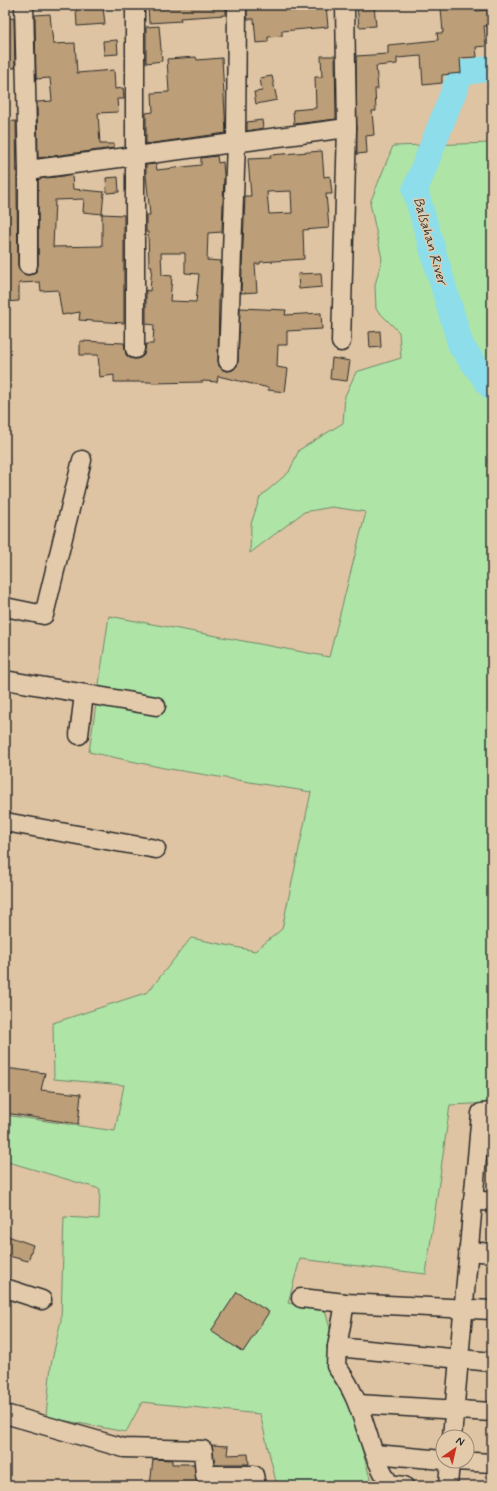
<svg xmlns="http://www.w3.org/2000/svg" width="497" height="1491" font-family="Mynerve,sans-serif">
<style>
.green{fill:#afe4a7;stroke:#6d8869}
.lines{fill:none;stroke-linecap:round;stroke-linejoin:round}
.river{stroke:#8dddea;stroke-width:26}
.building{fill:#bc9e78;stroke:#2b2b2b;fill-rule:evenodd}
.minor-casing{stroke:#2b2b2b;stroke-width:21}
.minor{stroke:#e3caab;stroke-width:18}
.labels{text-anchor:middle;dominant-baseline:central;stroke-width:3;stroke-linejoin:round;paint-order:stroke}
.water-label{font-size:14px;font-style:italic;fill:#353d3e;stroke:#e3caab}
</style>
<rect width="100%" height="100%" fill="#dec4a2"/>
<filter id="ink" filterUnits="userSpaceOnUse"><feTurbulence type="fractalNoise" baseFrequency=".025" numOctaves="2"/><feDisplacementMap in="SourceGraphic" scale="8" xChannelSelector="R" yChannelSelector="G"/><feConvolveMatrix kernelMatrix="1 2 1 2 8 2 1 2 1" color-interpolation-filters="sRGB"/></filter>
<g filter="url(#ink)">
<polygon class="green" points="492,143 492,1103 450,1105 426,1274 300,1259 288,1303 325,1310 372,1486 277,1486 260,1414 142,1402 126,1432 46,1417 51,1365 61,1320 64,1217 99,1219 100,1189 5,1161 5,1115 115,1131 124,1085 54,1079 53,1023 148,992 191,938 255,951 282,929 311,792 164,768 89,752 109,616 329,657 366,512 332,507 304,512 250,553 251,524 260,497 289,472 299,450 343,423 345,396 356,372 401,358 399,332 376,309 375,285 382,259 370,203 393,146"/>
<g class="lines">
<polyline class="river" points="492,68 461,73 415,190 461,346 492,388"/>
</g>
<g class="building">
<polygon points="148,5 226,5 226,15 180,18 181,21 149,23"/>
<polygon points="247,5 326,5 328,27 282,31 282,36 268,37 268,42 256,43 254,19 247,19"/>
<polygon points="357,5 374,5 376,26 359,27"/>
<polygon points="450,5 468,5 468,9 474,8 475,11 488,10 488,15 492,15 492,26 484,26 486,46 476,47 477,57 460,58 461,73 442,75 442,83 423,85 421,56 397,58 397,64 376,66 378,89 375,89 376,111 372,111 374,135 366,136 367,153 357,154 356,56 388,54 388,45 438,40 437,33 443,33 441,8 450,8"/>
<polygon points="103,7 105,24 77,26 76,9"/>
<polygon points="50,14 53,44 75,43 77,73 114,70 115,89 123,88 124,99 117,99 118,112 98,113 100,144 114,144 114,148 38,158 37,102 52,101 50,78 36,79 35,15"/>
<polygon points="14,18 15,68 5,68 5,19"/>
<polygon points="159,26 162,61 146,63 146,27"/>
<polygon points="117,40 118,54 104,55 103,41"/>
<polygon points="321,56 335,56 336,119 294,124 293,110 316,108 315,77 322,77"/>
<polygon points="196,57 197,60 222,58 226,133 146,144 146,113 153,112 152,93 169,92 167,59"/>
<polygon points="272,76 277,100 256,104 254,92 262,91 260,78"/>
<polygon points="262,120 263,128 247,131 247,122"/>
<path d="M16 121 18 265 19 270 23 274 28 275 34 274 37 270 38 265V179L72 175 73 189 104 192 102 214 124 215V323L79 320 80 312 62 315 58 290 41 291 40 282 19 283V301L5 302V122ZM84 199 83 212 102 214V246L53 247 55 200Z"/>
<path d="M322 151 324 177 330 176 332 194H326L329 228 303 230 304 259 260 262V264H255L257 292 241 293 245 196H251L248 159 271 158 270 155ZM291 191 292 213 269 214 267 192Z"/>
<path d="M217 156 218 163 223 162 224 176 222 232 208 233 207 260 221 261 220 295H219L218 361 219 366 223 370 228 371 233 370 237 366 238 361 240 308 286 310 285 315 321 313 322 329 287 331V345H278L277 367 288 369 285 392 268 390 269 388 218 376 217 382 203 381V382L152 383V382H114V375L100 377 98 355H80V341L124 343 126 355 130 358 135 359 140 358 144 355 146 344H153L154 325 146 324V290L150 291 152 266H149L148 232H146V215H150L146 175V165L156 164 157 170 201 165V158ZM161 253H185V273L199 274 196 302 170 301 172 276 162 275Z"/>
<polygon points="118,177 119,192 107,193 106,178"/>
<polygon points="321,273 322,287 299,289 298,274"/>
<polygon points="380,331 381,347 370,348 369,332"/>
<polygon points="332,358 350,361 347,381 330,379"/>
<polygon points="5,1068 45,1073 41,1090 81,1094 78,1124 5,1113"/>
<polygon points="5,1235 33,1245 28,1261 5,1255"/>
<polygon points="237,1292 269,1312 243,1352 211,1331"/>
<polygon points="212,1445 228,1446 227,1455 248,1454 249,1464 215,1464"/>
<polygon points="153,1459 172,1460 172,1464 194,1464 196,1481 200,1484 205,1485 217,1486 150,1486"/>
</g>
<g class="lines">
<defs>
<g id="minor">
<polyline points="24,5 28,170 28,265"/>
<polyline points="28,170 347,128"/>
<polyline points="341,342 347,128 345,5"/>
<polyline points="135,349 135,5"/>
<polyline points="228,361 236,142 237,5"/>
<polyline points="5,607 44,615 82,460"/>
<polyline points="5,680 156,706"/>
<polyline points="79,735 84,694"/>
<polyline points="5,822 156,849"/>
<polyline points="473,1200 492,1202"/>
<polyline points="468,1251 492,1253"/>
<polyline points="5,1288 42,1300"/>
<polyline points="301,1298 345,1303 492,1310"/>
<path d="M345 1303 337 1347 336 1366C359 1396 362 1420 374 1453 378 1464 384 1474 389 1484L404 1486"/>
<polyline points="337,1347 492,1362"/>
<polyline points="358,1404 492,1412"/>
<polyline points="5,1414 124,1448 203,1450 205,1475 254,1475 256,1486"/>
<polyline points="452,1437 481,1113 492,1112"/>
<polyline points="375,1454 443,1460"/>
<polyline points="456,1461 492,1463"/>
<polyline points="448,1486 450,1461"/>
</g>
</defs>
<use href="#minor" class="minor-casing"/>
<use href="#minor" class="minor"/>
</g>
</g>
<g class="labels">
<g class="water-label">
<text transform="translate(430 241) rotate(74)">Balsahan River</text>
</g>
</g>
<rect width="497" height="1491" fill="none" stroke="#e3caab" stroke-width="20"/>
<rect x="10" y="10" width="477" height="1471" fill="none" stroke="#2b2b2b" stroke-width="1.5" filter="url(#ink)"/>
<g transform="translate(455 1449) rotate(34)"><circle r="19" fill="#e3caab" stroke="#998a78"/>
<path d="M0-3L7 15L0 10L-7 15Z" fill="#c8321e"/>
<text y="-6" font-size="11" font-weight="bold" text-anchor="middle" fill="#2b2b2b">N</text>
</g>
</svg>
